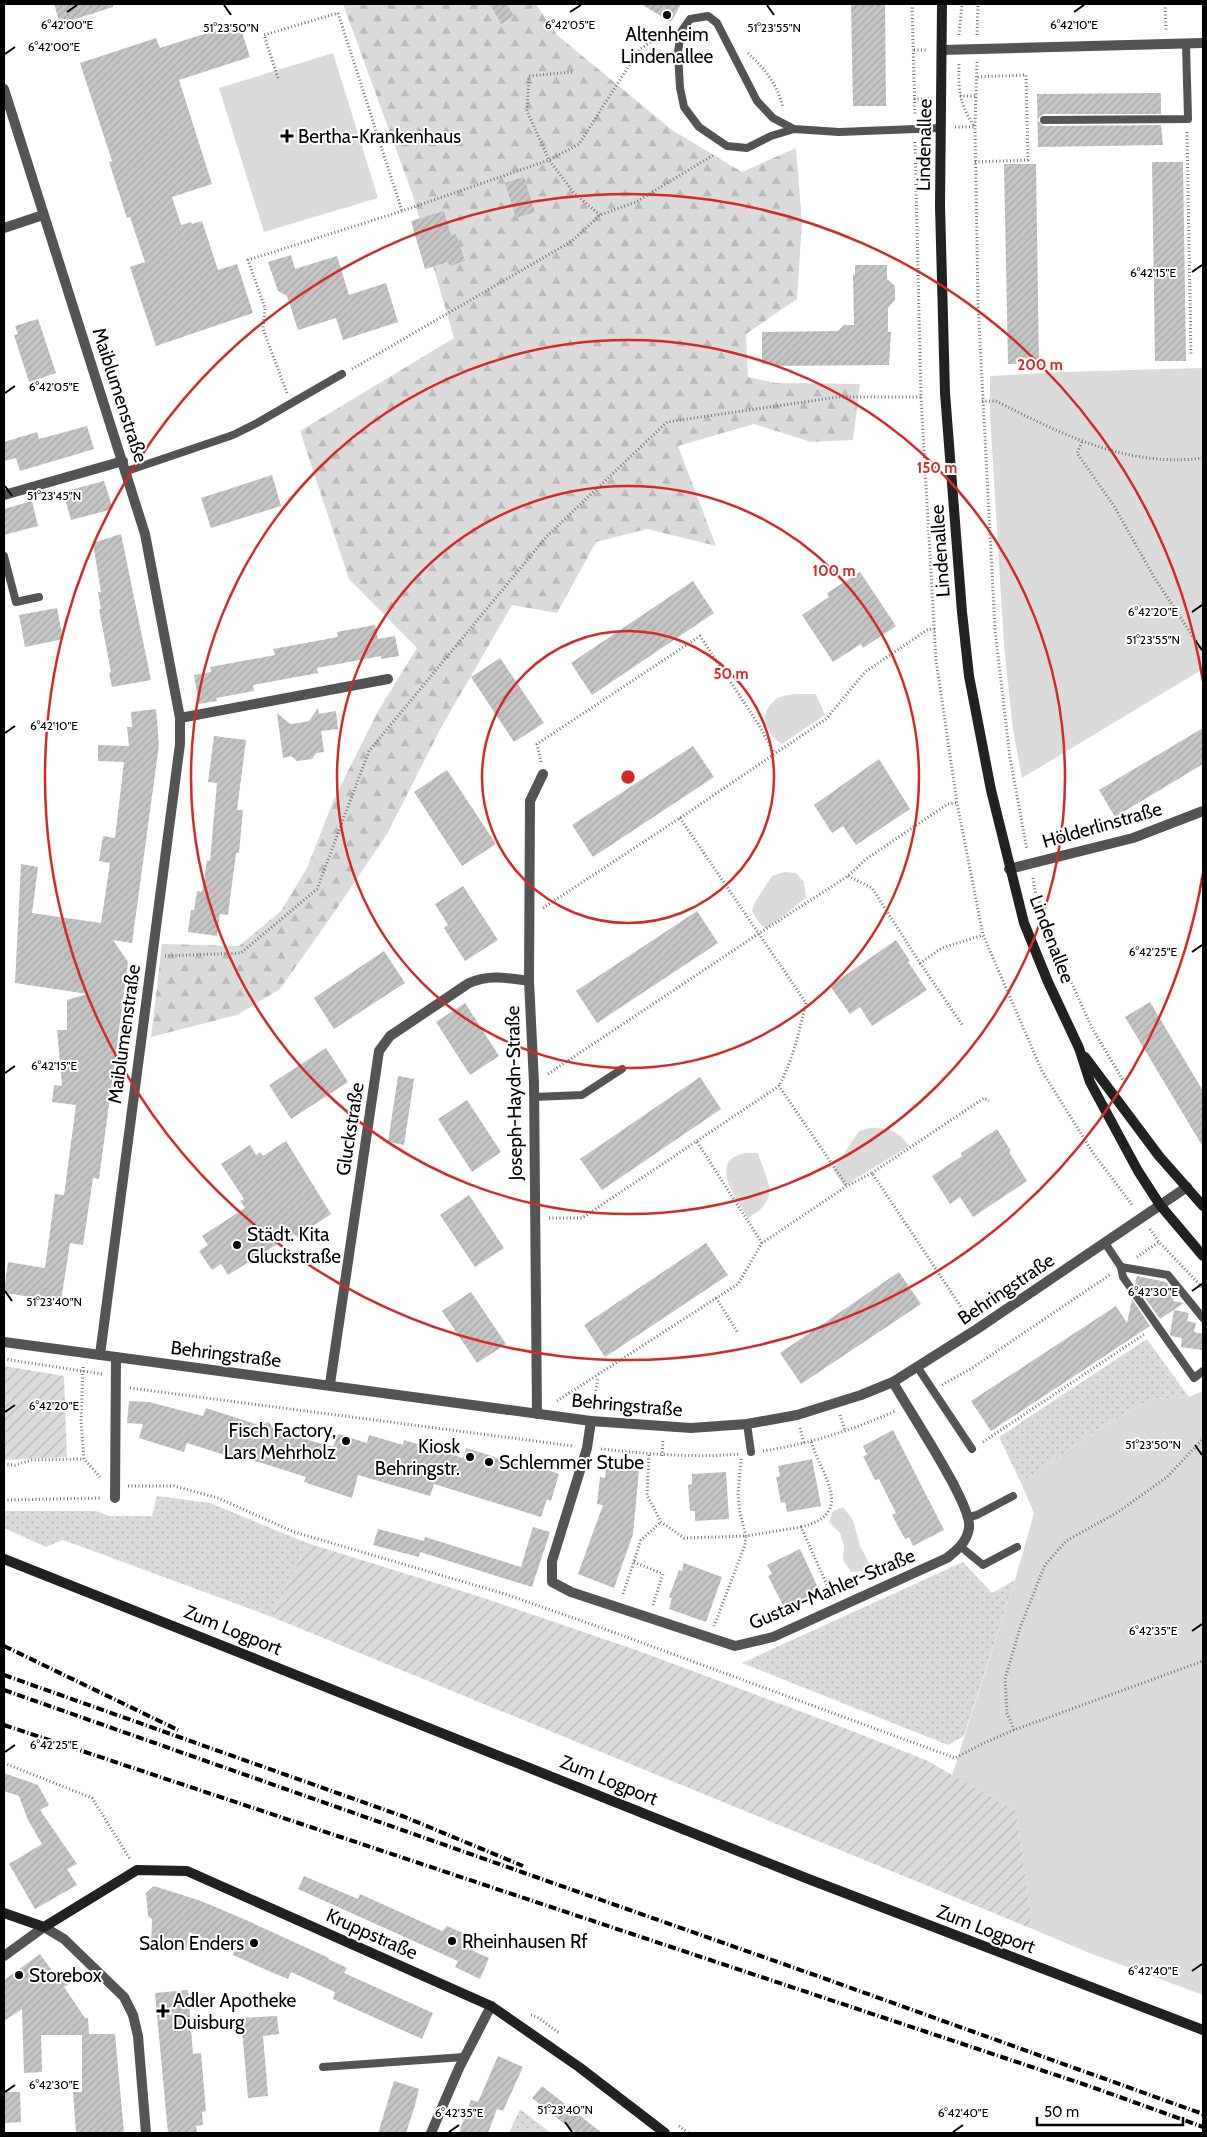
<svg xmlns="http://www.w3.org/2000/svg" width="1207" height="2137" font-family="Cabin,sans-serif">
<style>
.grass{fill:url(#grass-dots)}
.forest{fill:url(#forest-firs)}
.park{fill:#dbdbdb}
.garden{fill:url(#garden-furrows)}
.building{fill:url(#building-hatch)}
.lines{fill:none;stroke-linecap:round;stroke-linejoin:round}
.path{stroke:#767676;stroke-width:3;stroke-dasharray:1 2.5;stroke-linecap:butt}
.lane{stroke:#545454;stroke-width:8}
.street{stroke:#545454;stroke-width:10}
.secondary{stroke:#212121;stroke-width:10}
.rail{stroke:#000;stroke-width:4;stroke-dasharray:8 2.5 1 2.5;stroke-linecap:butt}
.ticks{fill:none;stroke:#000;stroke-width:2}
.ring{fill:none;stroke:#d62828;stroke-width:2.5}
.poi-dot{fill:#000;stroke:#fff;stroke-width:2}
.labels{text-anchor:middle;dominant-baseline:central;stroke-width:4;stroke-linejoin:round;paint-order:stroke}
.poi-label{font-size:19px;fill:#000;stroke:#fff;text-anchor:start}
.street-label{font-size:19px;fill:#000;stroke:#fff}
.ticks-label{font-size:12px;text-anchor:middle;fill:#000;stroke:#fff;stroke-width:4;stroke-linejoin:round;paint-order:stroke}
.centre{fill:#d62828;stroke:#fff;stroke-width:2.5}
.ring-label{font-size:15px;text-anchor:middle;font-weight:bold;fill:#d62828;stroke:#fff;stroke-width:4;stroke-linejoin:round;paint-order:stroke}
</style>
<defs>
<pattern id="grass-dots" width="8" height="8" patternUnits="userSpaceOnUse" patternTransform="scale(1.25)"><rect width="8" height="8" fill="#dbdbdb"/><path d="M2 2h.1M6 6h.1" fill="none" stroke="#bababa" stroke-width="1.8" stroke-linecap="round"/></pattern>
<pattern id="forest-firs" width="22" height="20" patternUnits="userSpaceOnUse" patternTransform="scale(1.25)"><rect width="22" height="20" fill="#dbdbdb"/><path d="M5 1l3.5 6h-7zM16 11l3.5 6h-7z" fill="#bababa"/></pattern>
<pattern id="garden-furrows" width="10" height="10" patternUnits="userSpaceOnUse" patternTransform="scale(1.25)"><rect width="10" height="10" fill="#dbdbdb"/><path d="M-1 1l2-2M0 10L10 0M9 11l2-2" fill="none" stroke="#bababa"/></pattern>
<pattern id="building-hatch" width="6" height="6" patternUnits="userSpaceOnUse" patternTransform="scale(1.25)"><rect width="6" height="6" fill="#c4c4c4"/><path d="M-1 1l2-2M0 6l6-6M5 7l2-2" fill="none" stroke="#a7a7a7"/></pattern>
</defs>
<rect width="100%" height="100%" fill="#fff"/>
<g class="grass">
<polygon points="1147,1339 1189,1397 1151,1399 1097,1430 1021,1483 999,1437"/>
<polygon points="157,1496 210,1503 307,1543 272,1617 63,1540 46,1547 4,1528 4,1511 96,1511 109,1516 152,1516"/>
<polygon points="963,1562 992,1593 1015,1580 964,1736 948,1745 742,1663"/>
<polygon points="520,2109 551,2133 509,2133"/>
</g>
<polygon class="forest" points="343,4 536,4 557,35 672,130 742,172 796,148 802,223 797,299 746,334 748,377 776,383 860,384 853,440 811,442 754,424 678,446 716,546 647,529 596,542 557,613 512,605 442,726 387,834 333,914 280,989 237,1015 151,1037 162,944 239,946 281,911 307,868 334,799 378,711 417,648 349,579 300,431 454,338 412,193"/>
<g class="park">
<polygon points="333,53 378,198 264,232 219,88"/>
<polygon points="1203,368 1203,669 1022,778 1013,730 1004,646 990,415 990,376 1061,372"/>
<path d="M816 694 825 715 782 744C766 734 758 716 773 702 775 700 778 697 780 697 790 693 805 694 816 694Z"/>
<polygon points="784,872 796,873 804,882 806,898 766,929 759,923 752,911 755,902 772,876"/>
<path d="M870 1128C888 1127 898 1131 909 1146L844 1186 833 1170 859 1131Z"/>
<path d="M746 1153H758C767 1183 782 1199 748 1218 737 1199 706 1160 746 1153Z"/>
<polygon points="1203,1391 1203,1995 1087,1952 1030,1928 1031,1916 1016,1811 952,1775 1015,1580 1034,1513 1021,1483 1097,1430 1151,1399 1189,1397"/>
<polygon points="843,1507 853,1520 860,1546 869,1563 863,1571 851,1572 843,1560 844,1546 840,1533 829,1522 833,1511"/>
</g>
<g class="garden">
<polygon points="4,1366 64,1376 67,1457 4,1460"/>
<polygon points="307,1543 481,1597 639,1651 834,1724 926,1760 1016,1811 1031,1916 1030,1928 272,1617"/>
</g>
<g class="building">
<polygon points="54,4 113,4 113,7 60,24"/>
<polygon points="490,4 507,4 514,16 501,24"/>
<polygon points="641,4 681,4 671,22"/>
<polygon points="851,4 885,4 886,106 853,106"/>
<polygon points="239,23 250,57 179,80 212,184 172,197 181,225 191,222 192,224 202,221 218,270 237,264 253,313 156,346 130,267 145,262 130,217 127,218 109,162 112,161 80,63 156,38 160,48"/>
<polygon points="1161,93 1161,114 1044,114 1039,117 1038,121 1044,126 1161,125 1163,145 1038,147 1037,94"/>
<polygon points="1152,162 1183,162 1186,361 1155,361"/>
<polygon points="1004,164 1036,164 1039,363 1008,364"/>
<polygon points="524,177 535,212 516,218 505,183"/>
<polygon points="444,211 451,235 456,234 465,261 450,266 448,262 425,269 411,221"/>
<polygon points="291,255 295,269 337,256 349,295 386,283 398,322 343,340 336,318 298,330 287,296 278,291 268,262"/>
<polygon points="855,265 887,265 887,279 895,286 895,300 888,308 888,332 891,332 889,365 772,366 772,364 762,364 762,332 838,331 844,325 854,325 853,274 855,275"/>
<polygon points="38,319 56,373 29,382 14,335 18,334 15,326"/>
<polygon points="87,426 94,449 20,471 16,458 4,461 4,442 37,432 39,439"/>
<polygon points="272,475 281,506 211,528 201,498"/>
<polygon points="104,481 113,509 71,520 63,492"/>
<polygon points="32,501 38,526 4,535 4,509"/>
<polygon points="121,534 151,680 112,687 109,673 111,672 99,609 101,609 98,592 101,592 93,543"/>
<polygon points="860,572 896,626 863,648 861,644 833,662 802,615 829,597 827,593"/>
<polygon points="693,581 714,613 592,695 571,663"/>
<polygon points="57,608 63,639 25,647 19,615"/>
<polygon points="375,625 378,639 395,636 399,656 381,659 381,656 317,668 318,673 253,685 254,691 216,698 217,701 199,704 194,675 211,672 210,667 275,655 273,649 338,637 337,632"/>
<polygon points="500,658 544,723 514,742 471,677"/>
<polygon points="318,708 319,714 336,711 338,729 321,731 324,752 316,753 312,759 297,761 291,756 283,758 277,713 290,724 299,723 309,721"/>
<polygon points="156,709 159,745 132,943 113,940 128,962 99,1179 93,1178 83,1245 70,1243 61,1301 4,1293 8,1262 45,1268 55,1194 64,1195 76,1105 52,1102 54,1085 62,1086 57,1030 67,1030 67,1000 88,994 15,983 21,864 38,867 32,913 101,923 110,863 99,861 103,836 115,838 124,762 98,761 98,745 129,746 127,727 132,727 131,712"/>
<polygon points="1203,728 1203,764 1115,817 1099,790"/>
<polygon points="214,736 246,740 237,810 243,810 239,853 236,853 228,915 220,914 217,936 188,932 191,910 194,910 197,891 202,892 207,860 210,861 217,783 208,782"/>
<polygon points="693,746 714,777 593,857 572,825"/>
<polygon points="879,759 910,809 856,845 843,826 832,833 814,805"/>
<polygon points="447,770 496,844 462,866 414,792"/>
<polygon points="463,886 498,940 465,961 444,928 448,925 435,904"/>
<polygon points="697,911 718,943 597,1023 576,991"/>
<polygon points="896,940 910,961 908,962 927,990 872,1026 860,1007 850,1014 830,986"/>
<polygon points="384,951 405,983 334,1029 314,998"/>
<polygon points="1150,1002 1203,1091 1203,1147 1125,1017"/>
<polygon points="465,1003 499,1056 470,1075 436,1022"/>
<polygon points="326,1048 348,1082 291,1119 269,1085"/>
<polygon points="398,1076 414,1079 404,1145 388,1142"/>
<polygon points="700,1077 721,1109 602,1190 580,1159"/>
<polygon points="467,1100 501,1152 472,1172 438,1119"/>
<polygon points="997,1129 1011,1151 1009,1152 1027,1181 973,1217 960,1197 950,1204 932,1176 962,1156 961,1153"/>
<polygon points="286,1141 331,1214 297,1237 294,1234 228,1275 221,1264 212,1270 199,1251 208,1245 202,1236 245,1208 240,1201 244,1199 221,1164 250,1145 256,1155 260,1152 263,1156"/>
<polygon points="469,1195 504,1248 475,1267 440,1215"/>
<polygon points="706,1243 728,1275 605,1357 584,1325"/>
<polygon points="899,1272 921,1304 801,1384 780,1353"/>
<polygon points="1137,1276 1166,1282 1168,1284 1167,1291 1175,1293 1173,1301 1184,1303 1160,1319 1135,1284"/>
<polygon points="471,1292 506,1344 477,1363 442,1311"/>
<polygon points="1132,1299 1150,1326 991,1431 971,1401 1116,1306 1127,1323"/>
<polygon points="1174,1310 1189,1313 1187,1321 1196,1323 1194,1332 1203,1334 1203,1350 1181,1347 1182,1338 1171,1336 1170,1334"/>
<polygon points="129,1401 149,1402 203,1416 206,1408 258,1425 258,1423 264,1424 269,1422 275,1432 286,1427 289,1432 294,1436 333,1447 338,1434 367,1443 369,1435 403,1445 404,1440 463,1458 466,1448 530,1468 536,1466 559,1474 551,1501 547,1499 541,1517 434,1484 430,1496 358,1475 352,1498 304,1482 306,1477 265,1464 232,1455 231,1457 187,1443 184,1452 139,1438 143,1424 127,1423"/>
<polygon points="893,1430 944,1530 913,1546 909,1537 905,1539 892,1515 896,1513 879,1479 875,1480 863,1456 867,1455 863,1446"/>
<polygon points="812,1459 821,1506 787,1512 785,1502 781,1503 776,1477 780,1476 778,1466"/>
<polygon points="606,1468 639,1471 633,1534 614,1588 578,1574 603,1505 597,1504 600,1477 605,1478"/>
<polygon points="726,1472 729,1519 695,1521 695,1511 690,1511 688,1485 692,1484 692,1474"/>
<polygon points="533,1527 550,1532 532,1587 420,1552 419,1557 373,1545 378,1529 424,1541 425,1537 521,1567"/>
<polygon points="800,1549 820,1592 785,1609 768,1576 772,1574 767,1565"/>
<polygon points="684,1563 722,1577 706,1622 669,1609 672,1598 669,1597 679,1570 682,1571"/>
<polygon points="4,1773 38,1785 49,1805 40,1810 77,1864 67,1869 77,1885 35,1909 9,1864 42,1844 28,1820 19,1796 4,1791"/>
<polygon points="304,1876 358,1899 360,1894 442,1931 447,1926 466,1934 464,1947 489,1958 480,1979 455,1967 458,1961 298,1889"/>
<polygon points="154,1886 201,1901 246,1920 329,1958 328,1959 347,1968 344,1973 433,2013 422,2039 333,1999 335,1992 291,1972 288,1979 271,1972 233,1955 234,1951 189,1932 186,1950 166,1943 166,1952 151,1951 152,1919 148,1916 146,1893"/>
<polygon points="40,1954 55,1975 59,1972 70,1983 64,1987 85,2018 88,2018 89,2034 115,2034 124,2133 91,2132 76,2133 73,2092 82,2092 82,2035 41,2035 42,2072 24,2073 22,2009 4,2021 4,1980"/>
<polygon points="188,1990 193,2054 201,2053 206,2111 202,2112 203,2125 196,2126 197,2133 168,2133 155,1993"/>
<polygon points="277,2016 279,2034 263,2036 268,2096 248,2098 241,2018"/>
<polygon points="498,2056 523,2067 503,2111 497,2109 488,2133 459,2133 471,2100 478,2102"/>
<polygon points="394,2081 419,2089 415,2105 406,2133 378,2133"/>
<polygon points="542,2086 602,2133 576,2133 532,2098"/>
<polygon points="4,2092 20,2092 21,2122 4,2123"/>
</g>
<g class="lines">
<g class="path">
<polyline points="912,4 915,116"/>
<polyline points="1165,4 1166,30"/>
<polyline points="959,35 962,4"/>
<polyline points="977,35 978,4"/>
<polyline points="914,50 928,50"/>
<path d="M748 53C765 69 778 85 783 108"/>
<polyline points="977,62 975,127 978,302 995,630 1010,758 1027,850"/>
<path d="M959 64C958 90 960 105 974 126"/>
<polyline points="572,72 529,76 527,111 549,160 574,193 600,215"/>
<polyline points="278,78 264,35 338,13 402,211"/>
<polyline points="960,96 976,96"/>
<polyline points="914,99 929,99"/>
<polyline points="955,127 974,127"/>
<polyline points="1187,132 1191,356"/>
<polyline points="915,142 921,397 936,660 957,803 983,935 1042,1071 1093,1153 1133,1206"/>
<polyline points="975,162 1028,160 1026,75 976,77"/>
<polyline points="352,369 572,241 600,215 636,202 715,154"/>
<polyline points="287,393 263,329 265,308 248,260 402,211 549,160 579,144 639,50 668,30"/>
<path d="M982 401H996C1061 434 1128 468 1203 458"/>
<polyline points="1082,442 1077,453 1114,506 1154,577 1203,652"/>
<polyline points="541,762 537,744 700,636 759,725 774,753"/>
<path d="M680 818 806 1003C799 1032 793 1059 779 1086"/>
<polyline points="848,876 872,888 920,963 942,948 983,935"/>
<polyline points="1033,878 1035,891 1063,964 1092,1028 1124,1082"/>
<polyline points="543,908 680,818 826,719 865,672 927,630 935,629"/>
<polyline points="165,956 241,953 317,889 369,751 547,536 667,422 838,397 921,397"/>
<polyline points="920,963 963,1026"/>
<polyline points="548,1074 758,934 848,876 866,859 948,804 957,803"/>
<polyline points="697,1142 762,1243"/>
<polyline points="872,1173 984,1098 989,1101"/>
<polyline points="549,1218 582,1218 779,1086 847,1186"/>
<polyline points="1150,1229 1159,1242 1203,1288"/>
<polyline points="1137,1257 1159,1242"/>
<polyline points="716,1298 738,1333"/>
<polyline points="4,1359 102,1374"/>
<polyline points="83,1367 81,1421 84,1459 100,1477"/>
<polyline points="942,1385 972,1368 1111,1274"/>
<polyline points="130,1388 573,1446"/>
<polyline points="557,1401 738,1284 762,1243 847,1186 872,1173 969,1319"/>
<polyline points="593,1408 598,1377"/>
<polyline points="840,1415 845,1431"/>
<polyline points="800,1428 804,1443"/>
<polyline points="983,1442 1146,1333"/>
<path d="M601 1449C648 1454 693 1458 740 1454"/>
<path d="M763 1451C809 1444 853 1430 895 1411"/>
<polyline points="649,1455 647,1495 661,1522 684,1538 746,1536 745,1545 714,1626"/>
<polyline points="662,1456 663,1439"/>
<polyline points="741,1459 738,1495 740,1513 746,1536 801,1527 832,1596"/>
<polyline points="4,1464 15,1465 32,1460 84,1459"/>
<polyline points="128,1486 174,1486 218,1498 294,1532 505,1594 602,1628 955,1758 984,1743 1014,1730 1203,1661"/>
<polyline points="4,1500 101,1498"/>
<path d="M801 1527C857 1513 821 1476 811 1441"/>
<polyline points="634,1562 663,1574 653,1605"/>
<polyline points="623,1594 641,1540 661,1522"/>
<polyline points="1014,1730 1007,1713 1005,1679 1020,1628 1045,1565 1066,1541 1118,1512 1167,1477 1203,1439"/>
<polyline points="4,1763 92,1798 130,1859"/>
<polyline points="531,2015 537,2017 559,2033"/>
<polyline points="679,2126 688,2133"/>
</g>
<g class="lane">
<polyline points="1044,120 1188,119 1186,43"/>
<polyline points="794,129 771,136 747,148 727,146 699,127 684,107 680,88 678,52 681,32 690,19 708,16 717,23 757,101 773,118 794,129 839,132 941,128"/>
<polyline points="127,471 233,435 257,423 342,374"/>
<polyline points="4,556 16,602 39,597"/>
<polyline points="534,1097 582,1095 622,1069"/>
<polyline points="1105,1243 1121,1267 1123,1277 1194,1378 1203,1371"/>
<polyline points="1121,1267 1168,1275 1203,1318"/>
<polyline points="918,1368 972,1449"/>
<polyline points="747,1424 751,1452"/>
<polyline points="969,1517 977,1515 1013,1496"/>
<polyline points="961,1547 983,1565 1017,1547"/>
<polyline points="323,2067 464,2057"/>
</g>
<g class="street">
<polyline points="942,50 1203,43"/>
<polyline points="4,89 145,534 180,718 180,744 100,1355"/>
<polyline points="4,228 43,215"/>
<polyline points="4,495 123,461"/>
<polyline points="180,718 388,679"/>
<polyline points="1009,869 1133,838 1203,811"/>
<polyline points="4,1342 591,1421 691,1428 747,1424 797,1415 861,1395 893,1382 977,1329 1187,1187"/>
<path d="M330 1384 379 1051 390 1036 469 983C489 974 508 978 529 981"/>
<polyline points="537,1414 534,1083 529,981 530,801 543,774"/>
<path d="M591 1421 587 1448 552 1561V1582L571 1592 735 1646 773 1637 947 1558C957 1550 967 1542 969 1528 973 1505 907 1408 893 1382"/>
<polyline points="115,1498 116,1357"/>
<polyline points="4,1956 44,1927 64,1939 124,1997 133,2015 138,2036 146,2133"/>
<polyline points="431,2133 459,2068 491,2006"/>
</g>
<g class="secondary">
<polyline points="942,4 940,206 945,393 962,612 969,676 991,790 1024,923 1048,982 1079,1048 1090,1082 1138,1171 1160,1205 1203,1256"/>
<polyline points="1085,1057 1159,1156 1203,1206"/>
<polyline points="4,1559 811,1880 1203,2030"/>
<polyline points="4,1913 44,1927 137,1870 187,1871 491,2006 579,2067 665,2133"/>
</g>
<g class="rail">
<polyline points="4,1646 178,1730"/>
<polyline points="4,1675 405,1817 523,1866"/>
<polyline points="4,1690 826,1979 1203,2114"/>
<polyline points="4,1725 1089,2086 1203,2127"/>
</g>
</g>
<path class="ticks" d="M224 5 231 15M767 5 774 15M67 12 77 5M570 12 581 5M1074 12 1084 5M5 54 15 47M1192 272 1202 265M5 393 15 386M5 486 12 496M1192 612 1202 605M1195 640 1202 650M5 733 15 726M1192 952 1202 945M5 1073 15 1066M5 1291 12 1301M1192 1291 1202 1284M5 1412 15 1405M1195 1445 1202 1455M1192 1631 1202 1624M5 1752 15 1745M1192 1971 1202 1964M5 2092 15 2085M565 2122 572 2132M449 2132 459 2125M953 2132 963 2125"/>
<g class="ring">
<circle cx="628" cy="777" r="146"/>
<circle cx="628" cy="777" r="291"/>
<circle cx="628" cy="777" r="437"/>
<path d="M1203 873A583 583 0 1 1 1203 681"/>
</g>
<g class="poi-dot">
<circle cx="667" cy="15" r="5"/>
<path d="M284.5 128.5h5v5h5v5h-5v5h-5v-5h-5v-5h5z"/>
<circle cx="237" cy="1245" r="5"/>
<circle cx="346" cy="1441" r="5"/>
<circle cx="470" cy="1457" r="5"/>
<circle cx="489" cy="1462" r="5"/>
<circle cx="452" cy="1941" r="5"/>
<circle cx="254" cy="1943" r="5"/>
<circle cx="19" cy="1975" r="5"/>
<path d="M160.5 2003.5h5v5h5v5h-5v5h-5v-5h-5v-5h5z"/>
</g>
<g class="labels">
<g class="poi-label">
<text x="667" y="34" text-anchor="middle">Altenheim<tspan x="667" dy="22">Lindenallee</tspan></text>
<text x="298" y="136">Bertha-Krankenhaus</text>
<text x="247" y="1234">Städt. Kita<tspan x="247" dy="22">Gluckstraße</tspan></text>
<text x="336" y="1430" text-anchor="end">Fisch Factory,<tspan x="336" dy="22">Lars Mehrholz</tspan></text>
<text x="460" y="1446" text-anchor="end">Kiosk<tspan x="460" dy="22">Behringstr.</tspan></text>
<text x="499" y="1462">Schlemmer Stube</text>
<text x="462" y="1941">Rheinhausen Rf</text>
<text x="244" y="1943" text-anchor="end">Salon Enders</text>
<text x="29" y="1975">Storebox</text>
<text x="173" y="2000">Adler Apotheke<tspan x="173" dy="22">Duisburg</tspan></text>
</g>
<g class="street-label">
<text transform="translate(924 145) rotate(-89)">Lindenallee</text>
<text transform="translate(120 395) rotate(72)">Maiblumenstraße</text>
<text transform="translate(940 551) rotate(-94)">Lindenallee</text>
<text transform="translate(1102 825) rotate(-16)">Hölderlinstraße</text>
<text transform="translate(1052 939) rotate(69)">Lindenallee</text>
<text transform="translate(124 1034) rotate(-82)">Maiblumenstraße</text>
<text transform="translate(514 1093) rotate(-91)">Joseph-Haydn-Straße</text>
<text transform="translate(350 1129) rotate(-81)">Gluckstraße</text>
<text transform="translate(1006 1289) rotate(-34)">Behringstraße</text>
<text transform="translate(226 1354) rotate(7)">Behringstraße</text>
<text transform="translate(627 1405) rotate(5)">Behringstraße</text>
<text transform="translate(832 1589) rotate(-23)">Gustav-Mahler-Straße</text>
<text transform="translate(233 1630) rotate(22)">Zum Logport</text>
<text transform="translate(609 1780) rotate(22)">Zum Logport</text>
<text transform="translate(986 1929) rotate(21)">Zum Logport</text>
<text transform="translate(372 1934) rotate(24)">Kruppstraße</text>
</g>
</g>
<g class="ticks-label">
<text x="570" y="29">6°42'05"E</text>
<text x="67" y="29">6°42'00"E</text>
<text x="1074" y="29">6°42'10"E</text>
<text x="231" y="32">51°23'50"N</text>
<text x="774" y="32">51°23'55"N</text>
<text x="54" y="51">6°42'00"E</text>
<text x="1153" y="277">6°42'15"E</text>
<text x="54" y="391">6°42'05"E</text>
<text x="54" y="500">51°23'45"N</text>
<text x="1153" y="616">6°42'20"E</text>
<text x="1153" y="644">51°23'55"N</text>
<text x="54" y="730">6°42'10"E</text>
<text x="1153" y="956">6°42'25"E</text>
<text x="54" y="1070">6°42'15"E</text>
<text x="1153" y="1296">6°42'30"E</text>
<text x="54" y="1306">51°23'40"N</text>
<text x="54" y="1410">6°42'20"E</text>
<text x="1153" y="1449">51°23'50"N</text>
<text x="1153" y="1635">6°42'35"E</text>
<text x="54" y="1749">6°42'25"E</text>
<text x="1153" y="1975">6°42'40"E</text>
<text x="54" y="2089">6°42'30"E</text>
<text x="565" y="2114">51°23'40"N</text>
<text x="459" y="2117">6°42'35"E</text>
<text x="963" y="2117">6°42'40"E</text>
</g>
<circle cx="628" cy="777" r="8" class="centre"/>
<g class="ring-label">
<text x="1040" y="370">200 m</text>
<text x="937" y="473">150 m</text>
<text x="834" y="576">100 m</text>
<text x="731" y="679">50 m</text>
</g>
<rect width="1207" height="2137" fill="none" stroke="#000000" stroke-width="10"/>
<path d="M1037 2117v8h146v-8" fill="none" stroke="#000000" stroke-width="2.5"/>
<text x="1044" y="2117" font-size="15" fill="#000000" stroke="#ffffff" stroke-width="4" paint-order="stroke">50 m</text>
</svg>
